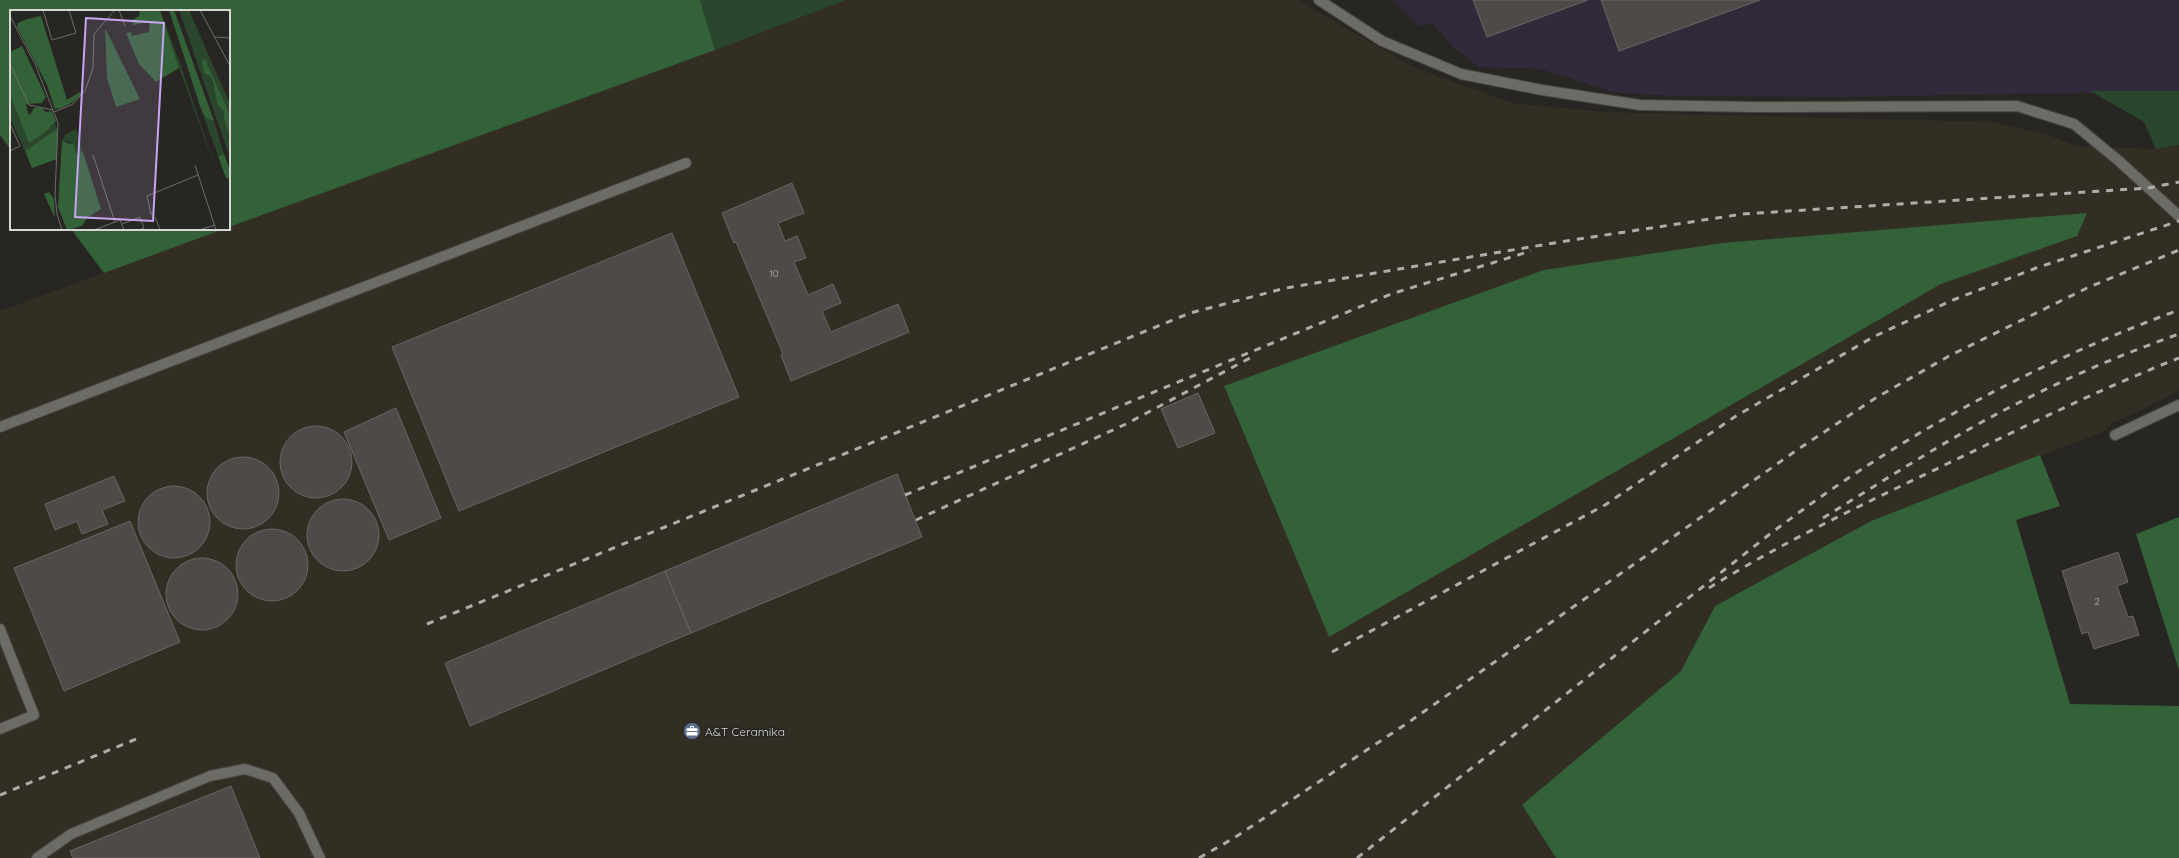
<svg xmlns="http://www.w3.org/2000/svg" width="2179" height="858" font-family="Quicksand,sans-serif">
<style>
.commercial{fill:#302a3b}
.built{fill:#332e24;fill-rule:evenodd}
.green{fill:#2a462c}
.forest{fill:#336138}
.building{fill:#4f4948;stroke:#6a6463}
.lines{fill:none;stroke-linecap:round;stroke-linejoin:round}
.minor-casing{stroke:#44433f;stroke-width:12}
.minor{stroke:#6d6b66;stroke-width:10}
.rail{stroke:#aeadaa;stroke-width:3;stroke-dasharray:7 7;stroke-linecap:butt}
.labels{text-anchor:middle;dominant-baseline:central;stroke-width:3.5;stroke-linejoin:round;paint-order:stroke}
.number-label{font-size:10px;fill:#b5b3b0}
.poi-label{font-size:12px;fill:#d7d6d3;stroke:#282622;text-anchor:start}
.inset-road{fill:none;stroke:#6e6c69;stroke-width:1}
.view{fill:#c6a6f0;fill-opacity:0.15;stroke:#c6a6f0;stroke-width:2}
.inset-edge{fill:none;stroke:#d7d6d3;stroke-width:2}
</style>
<rect width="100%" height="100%" fill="#282622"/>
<polygon class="commercial" points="1393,0 2179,0 2179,91 1843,97 1671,96 1613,92 1541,69 1479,67 1455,49 1433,24 1419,26"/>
<path class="built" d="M846 0H1298L1413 67 1512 103 1603 112 1992 122 2048 135 2077 146 2156 149 2179 145V391L2111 424 2103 432 1871 521 1715 606 1681 671 1522 805 1556 858H0V311L224 229H229V227ZM2077 236 1941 284 1329 637 1224 387Z"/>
<g class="green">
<polygon points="700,0 846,0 715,50"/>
<polygon points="2090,91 2179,91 2179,145 2156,149 2144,122"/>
</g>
<g class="forest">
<polygon points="0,0 700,0 715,50 229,227 229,11 11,11 11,150 0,135"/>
<polygon points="2087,213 2077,236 1941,284 1329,637 1224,386 1544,270 1722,243"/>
<polygon points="71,229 224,229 104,273"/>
<polygon points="2040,455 2060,506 2016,520 2070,704 2179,706 2179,858 1556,858 1522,805 1681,671 1715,606 1871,521"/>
<polygon points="2179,517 2179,670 2136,534"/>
</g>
<g class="building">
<polygon points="1473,0 1588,0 1487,37"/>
<polygon points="1601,0 1760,0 1619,51"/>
<polygon points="792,183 804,213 778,223 785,241 797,236 806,258 794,262 808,295 833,284 841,303 822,311 831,332 898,304 909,332 791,381 781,355 783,354 736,242 734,243 722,213"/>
<polygon points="672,233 739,397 459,511 392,347"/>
<polygon points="1198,393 1215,433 1178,448 1161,409"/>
<polygon points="396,408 441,518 389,540 344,432"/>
<circle cx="316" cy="462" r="36"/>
<circle cx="243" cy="493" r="36"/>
<polygon points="897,474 922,537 691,633 665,571"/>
<polygon points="114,476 125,501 102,510 108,524 82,534 77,521 55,530 45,504"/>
<circle cx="174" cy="522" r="36"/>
<circle cx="343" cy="535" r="36"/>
<polygon points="130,521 180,642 64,691 14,568"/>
<circle cx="272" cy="565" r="36"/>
<polygon points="2118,552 2128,582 2117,586 2128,617 2133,616 2139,635 2094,649 2088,632 2082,634 2062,571"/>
<circle cx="202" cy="594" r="36"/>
<polygon points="665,571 691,633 470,726 445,663"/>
<polygon points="231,786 260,858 73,858 70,851"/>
</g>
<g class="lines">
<defs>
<g id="minor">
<polyline points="1319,0 1382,41 1461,74 1542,90 1640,105 1753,107 2017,106 2074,124 2119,161 2179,216"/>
<polyline points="0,427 686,163"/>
<polyline points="2115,435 2179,405"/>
<polyline points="0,629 34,715 0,729"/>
<polyline points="37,858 71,834 210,776 245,769 273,778 299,813 320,858"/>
</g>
</defs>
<use href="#minor" class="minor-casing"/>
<use href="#minor" class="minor"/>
<g class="rail">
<polyline points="905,495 1391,294 1531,251"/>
<path d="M1823 518C1888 478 1952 436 2020 402 2071 376 2125 353 2179 334"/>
<polyline points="916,520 1126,424 1250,358"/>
<path d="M1709 588C1788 539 1870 501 1953 461 2028 425 2102 388 2179 358"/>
<polyline points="427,624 1190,313 1286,288 1566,241 1743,214 2148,188 2179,182"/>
<polyline points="1332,652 1605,505 1736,416 1875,336 1953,300 2036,268 2179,221"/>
<polyline points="0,795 141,737"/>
<polyline points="1199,858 1234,838 1409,722 1797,450 1874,399 1949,356 2087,288 2179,250"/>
<path d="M1357 858 1770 534C1895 439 2031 364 2179 310"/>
</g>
</g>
<defs>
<symbol id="office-disc" viewBox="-11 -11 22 22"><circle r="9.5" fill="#5c6f8a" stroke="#282622"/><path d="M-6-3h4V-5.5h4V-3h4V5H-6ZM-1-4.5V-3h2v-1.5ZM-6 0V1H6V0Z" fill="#fff"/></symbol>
</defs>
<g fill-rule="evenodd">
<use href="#office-disc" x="682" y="721" width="20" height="20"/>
</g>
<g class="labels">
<g class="number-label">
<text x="774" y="273">10</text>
<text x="2097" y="601">2</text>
</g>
<g class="poi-label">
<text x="705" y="731">A&amp;T Ceramika</text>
</g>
</g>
<g transform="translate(10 10)">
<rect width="220" height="220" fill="#282622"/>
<path d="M150 0 171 56 208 166 167 52ZM169 0H179L220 94V105L200 66 216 106 214 110 220 127V148ZM0 85 19 132 45 113 47 119 15 141 0 108ZM191 99 196 108 204 111 214 144 208 146ZM66 119 73 142 66 144 60 132 52 131 55 125Z" fill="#2a462c"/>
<path d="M130 0H150L169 58 146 72 129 54 116 23 121 22 122 26 139 22 140 11 124 15 122 10 129 6ZM159 0H164L204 111 196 108 191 99ZM31 6 57 90 70 82 72 84 63 92 51 98 45 99 37 75 7 17 8 13 17 9ZM95 18 130 89 106 97 97 68ZM12 36 36 87 32 93 16 94 18 103 20 105 24 98 31 97 36 102 42 101 46 111 34 123 19 133 0 85V42ZM195 49 220 105V127L214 110V101L208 96 203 72 200 66 194 63 192 51ZM47 119V149L22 158 15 141ZM52 131 64 135 66 144 73 142 91 199 77 208 72 216 57 220 48 197ZM214 144 220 160V169L216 168 208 146ZM39 182 44 189 45 208 34 184Z" fill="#336138"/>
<path class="inset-road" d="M33 0 42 30 66 23 59 0M109 0 115 16M190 0 220 56M0 6 25 54 48 113 45 185 47 204 52 220M205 27 220 28M0 54 19 95 43 100M44 102 63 94 75 81 83 58 84 24 105 0M0 114 10 136 0 141M83 145 105 212 84 220M185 155 206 220M105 212 110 210 114 220M112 214 130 207 134 218 129 220M150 220 146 209 141 204 137 186 188 165M189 220 205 215"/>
<path class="view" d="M76 8 154 13 143 211 65 207Z"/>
<rect width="220" height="220" class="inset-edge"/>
</g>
</svg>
